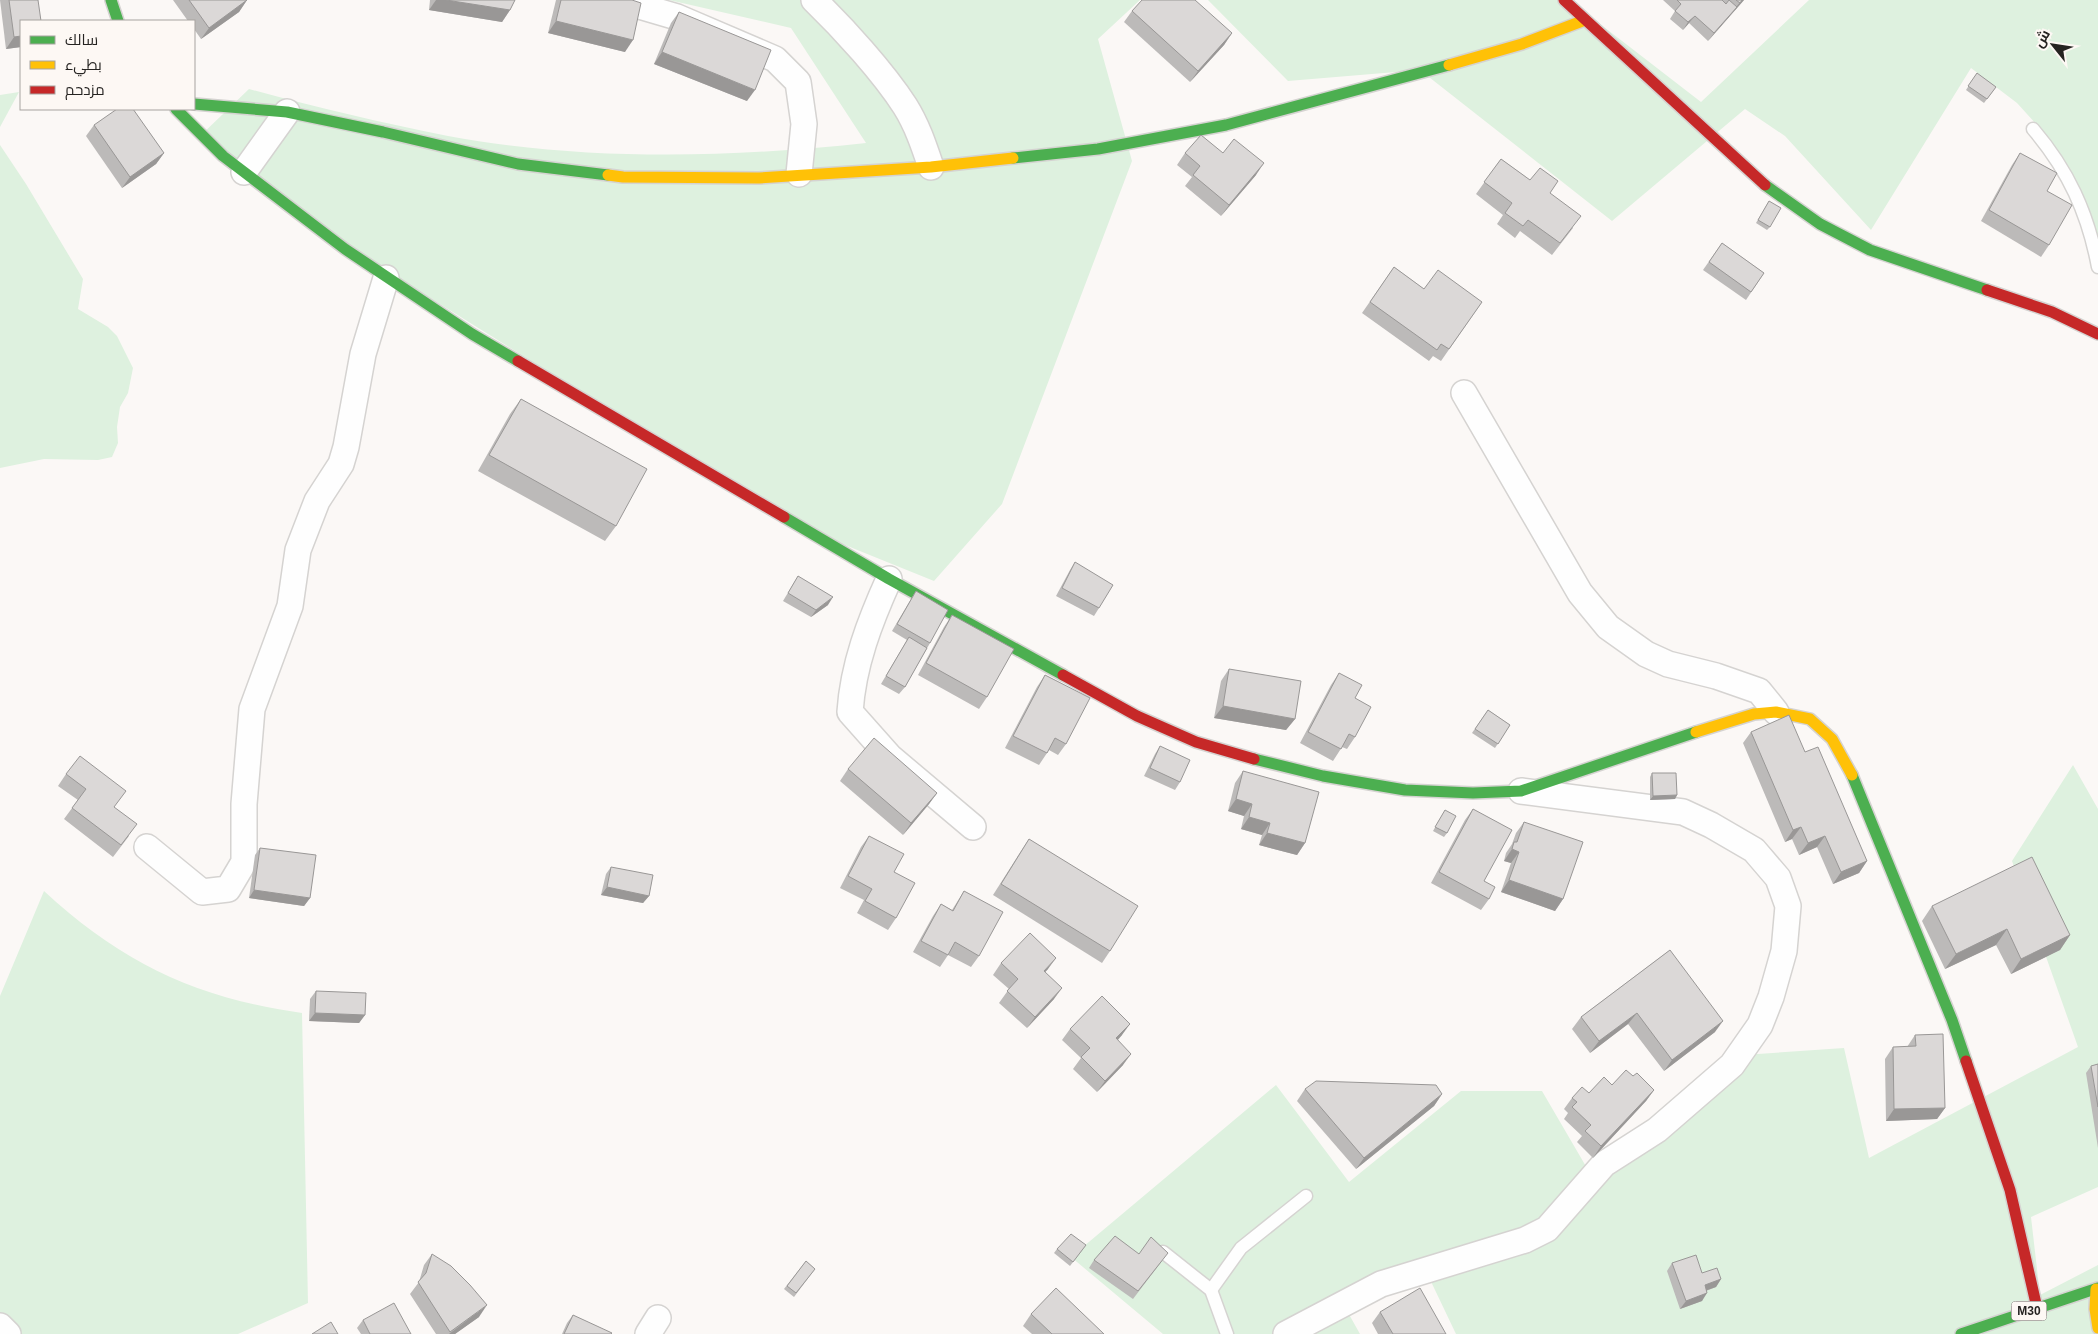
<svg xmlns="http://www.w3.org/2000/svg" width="2098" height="1334" font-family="Arial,Cairo,sans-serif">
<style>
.green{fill:#def1df}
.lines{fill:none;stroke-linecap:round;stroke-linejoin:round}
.lane-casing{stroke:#d5d3d1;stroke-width:15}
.street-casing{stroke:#d5d3d1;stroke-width:28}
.fast-casing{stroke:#d5d3d1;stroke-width:14}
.slow-casing{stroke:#d5d3d1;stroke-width:14}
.jam-casing{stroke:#d5d3d1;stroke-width:14}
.lane{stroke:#fefefe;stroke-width:12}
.street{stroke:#fefefe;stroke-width:25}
.fast{stroke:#4caf50;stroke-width:11}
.slow{stroke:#ffc107;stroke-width:11}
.jam{stroke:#c62828;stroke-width:11}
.wall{fill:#bcbab9}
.shaded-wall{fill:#999796}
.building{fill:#dbd8d7;stroke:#999796}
.labels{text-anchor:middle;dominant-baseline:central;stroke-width:4;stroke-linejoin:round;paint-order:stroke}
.shield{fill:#fdf8f4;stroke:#666360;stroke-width:1}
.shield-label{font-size:12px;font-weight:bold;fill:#252321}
</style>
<rect width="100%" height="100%" fill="#fbf8f6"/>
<g class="green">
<path d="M669 0H1140L1098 39 1132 161 1002 504 934 581 793 524 366 258 197 139 249 89C315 107 381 123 448 136 585 161 728 158 866 143L791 28Z"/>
<polygon points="1208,0 1569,0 1701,102 1809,0 2098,0 2098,249 2036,124 2017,103 1971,68 1871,230 1785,136 1745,109 1612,221 1420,70 1288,81"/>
<polygon points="19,92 0,127 0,95"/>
<polygon points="0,145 26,184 83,279 78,309 108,327 117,336 133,368 128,393 120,407 117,427 118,443 112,457 98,460 44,459 0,468"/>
<polygon points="2073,765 2098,809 2098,1187 2031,1217 2040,1295 2098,1265 2098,1334 1456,1334 1425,1269 1346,1309 1360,1334 1163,1334 1071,1257 1276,1085 1349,1182 1461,1091 1542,1091 1591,1175 1743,1055 1844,1048 1869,1158 2078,1047 2012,861"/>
<path d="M44 891C122 963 196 998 302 1013L308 1303 238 1334H0V996Z"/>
</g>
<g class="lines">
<defs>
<g id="lane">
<path d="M2033 129C2068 170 2088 213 2098 267"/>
<polyline points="1163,1252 1211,1290 1227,1334"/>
<polyline points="1211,1290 1241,1248 1306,1196"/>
</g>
<g id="street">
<polyline points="619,0 677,17 775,59 798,82 804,124 799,174"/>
<path d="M814 0C844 29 883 72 905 106 917 125 924 146 931 167"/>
<polyline points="244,172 287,112"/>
<polyline points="1464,393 1580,593 1608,627 1646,654 1668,664 1716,676 1759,691 1776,712"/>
<path d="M889 579C870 621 853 665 850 712L890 757 973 827"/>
<polyline points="147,847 202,892 228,889 244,862 244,804 252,709 290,606 298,550 317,501 341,464 346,447 363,354 386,278"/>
<polyline points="0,1326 8,1334"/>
<polyline points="648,1334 658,1318"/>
<polyline points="1286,1334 1381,1284 1525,1240 1547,1229 1604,1164 1657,1130 1732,1065 1760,1025 1771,997 1784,951 1788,906 1778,878 1754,850 1711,825 1683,812 1521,791"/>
</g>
<g id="fast">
<polyline points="111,0 118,21"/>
<polyline points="194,104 287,112 383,132 518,164 608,175"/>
<polyline points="176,109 223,156 345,249 472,334 518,361"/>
<polyline points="1013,158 1098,149 1226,125 1449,65"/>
<polyline points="1765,185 1820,224 1870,250 1987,290"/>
<polyline points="784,517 889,579 1063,675"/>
<polyline points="1254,759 1323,776 1405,790 1473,793 1521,791 1696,732"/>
<polyline points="1852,775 1952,1020 1966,1061"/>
<polyline points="1961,1334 2098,1288"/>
</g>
<g id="slow">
<polyline points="1449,65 1522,44 1585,20"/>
<polyline points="608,175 623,177 759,178 931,167 1013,158"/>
<polyline points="1696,732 1754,714 1776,712 1810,719 1832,739 1852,775"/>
<polyline points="2096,1289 2095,1309 2098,1328"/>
</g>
<g id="jam">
<polyline points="1564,0 1765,185"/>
<polyline points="1987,290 2052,312 2098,334"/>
<polyline points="518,361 784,517"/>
<polyline points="1063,675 1137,716 1196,742 1254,759"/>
<polyline points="1966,1061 2010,1190 2037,1308"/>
</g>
</defs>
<use href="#lane" class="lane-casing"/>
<use href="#street" class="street-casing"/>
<use href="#fast" class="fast-casing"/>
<use href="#slow" class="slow-casing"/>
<use href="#jam" class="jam-casing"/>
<use href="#lane" class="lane"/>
<use href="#street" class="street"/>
<use href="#fast" class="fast"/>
<use href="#slow" class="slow"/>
<use href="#jam" class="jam"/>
</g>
<g class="wall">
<polygon points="0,0 38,0 21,47 6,49"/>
<polygon points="173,0 247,0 239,12 201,39 194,29 194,21 188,21"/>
<polygon points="430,0 515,0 510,10 502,22 429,10"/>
<polygon points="556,0 632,0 625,52 548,33"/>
<polygon points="1663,0 1744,0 1708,41 1689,23 1683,30 1670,19 1675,11"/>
<polygon points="1132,11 1232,33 1224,45 1190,82 1124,22"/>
<polygon points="679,12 747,101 654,64 671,23"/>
<polygon points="1977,73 1996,87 1984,103 1966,90"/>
<polygon points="94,125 164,153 156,164 122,188 86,136"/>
<polygon points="1185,153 1223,153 1256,175 1221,216 1185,186 1192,177 1177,165"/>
<polygon points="2020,153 2047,191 2049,245 2041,257 1981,221 2012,165"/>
<polygon points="1501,159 1530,180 1550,193 1573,228 1552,255 1520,231 1515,238 1497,224 1503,215 1476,194"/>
<polygon points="1769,201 1770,227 1767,230 1756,223"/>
<polygon points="1722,243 1764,273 1746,300 1703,270"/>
<polygon points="1394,267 1424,289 1482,302 1441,361 1433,356 1429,361 1362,313"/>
<polygon points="521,399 616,526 605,541 478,471 510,414"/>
<polygon points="1075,562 1099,608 1094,616 1056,596 1070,570"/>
<polygon points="798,576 828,605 811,617 783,601"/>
<polygon points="916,591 930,643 905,687 899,694 881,684 907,640 892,631 911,599"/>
<polygon points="952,615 987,697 979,709 918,675 944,627"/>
<polygon points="1229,669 1295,719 1286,730 1214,718 1221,681"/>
<polygon points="1339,673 1355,698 1355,737 1347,749 1342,747 1333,761 1300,743 1331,685"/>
<polygon points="1045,675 1066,744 1058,755 1049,750 1039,765 1005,748 1037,687"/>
<polygon points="1488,710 1510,725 1495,748 1472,733"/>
<polygon points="1751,732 1805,752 1867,861 1859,873 1833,884 1817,847 1799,855 1792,839 1785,842 1743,743"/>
<polygon points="1160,746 1180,782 1175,790 1144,776 1155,754"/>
<polygon points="848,769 937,793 929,804 903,835 840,781"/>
<polygon points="1243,771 1305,843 1297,855 1259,845 1262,835 1241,829 1244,816 1228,811 1235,783"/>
<polygon points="1652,773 1677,795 1675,799 1650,800 1650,777"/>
<polygon points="66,774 114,807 129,836 113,857 64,819 78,800 58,786"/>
<polygon points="1473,809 1484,881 1489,899 1481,910 1431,883 1465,820"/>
<polygon points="1445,810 1447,833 1444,837 1433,831"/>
<polygon points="1524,822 1563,899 1555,911 1501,892 1511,863 1504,861 1506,853 1512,844 1516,833"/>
<polygon points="869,836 894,872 896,918 888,930 857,913 864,900 840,888 861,847"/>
<polygon points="1029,839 1110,951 1102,963 993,895 1021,851"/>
<polygon points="260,848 310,898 304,906 249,898 255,855"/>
<polygon points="611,867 649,896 643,903 601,895 606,874"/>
<polygon points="964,891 979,956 971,967 948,955 940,967 913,952 933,916 941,904 952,910"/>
<polygon points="1932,906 2070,935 2060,950 2011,974 1996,945 1945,969 1922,921"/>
<polygon points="1670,950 1715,1032 1664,1071 1628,1024 1590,1053 1572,1029 1581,1017"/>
<polygon points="1001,963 1048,969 1045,972 1054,999 1027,1028 999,1003 1009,989 993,975"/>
<polygon points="316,991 365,1015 359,1023 309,1021 310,999"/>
<polygon points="1070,1029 1122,1035 1118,1040 1123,1065 1097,1092 1073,1069 1081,1058 1062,1040"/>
<polygon points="1915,1035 1945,1108 1937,1119 1886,1121 1885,1059 1893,1047 1907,1047"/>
<polygon points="2098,1064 2098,1148 2086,1073 2091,1066"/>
<polygon points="1633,1076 1654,1090 1646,1101 1593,1158 1577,1142 1582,1136 1564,1119 1568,1113 1564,1109 1572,1098 1589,1093"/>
<polygon points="1305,1089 1442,1094 1434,1106 1356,1169 1297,1101"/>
<polygon points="1086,1245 1070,1266 1054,1253 1057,1249"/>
<polygon points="432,1254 479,1317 455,1334 436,1334 410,1294 419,1282 424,1265"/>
<polygon points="1139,1254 1162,1261 1133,1299 1089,1268 1094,1260"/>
<polygon points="806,1261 815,1269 794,1297 784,1289"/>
<polygon points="1672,1263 1702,1273 1721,1279 1716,1287 1706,1291 1702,1301 1680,1309 1667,1271"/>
<polygon points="1380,1312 1446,1334 1378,1334 1372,1323"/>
<polygon points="1031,1314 1104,1334 1032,1334 1023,1326"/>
<polygon points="573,1315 611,1334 562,1334 567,1323"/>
<polygon points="363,1320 411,1334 361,1334 357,1328"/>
</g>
<g class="shaded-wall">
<polygon points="247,0 239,12 201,39 209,28"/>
<polygon points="436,0 446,0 510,10 502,22 429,10"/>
<polygon points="1742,0 1744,0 1708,41 1714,33"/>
<polygon points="1695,16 1683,30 1688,22"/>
<polygon points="556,21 633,40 625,52 548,33"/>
<polygon points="1232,33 1224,45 1190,82 1198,71"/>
<polygon points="21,36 21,47 6,49 14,37"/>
<polygon points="662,52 755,90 747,101 654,64"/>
<polygon points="164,153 156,164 122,188 130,177"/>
<polygon points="1264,163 1256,175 1221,216 1229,205"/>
<polygon points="833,597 828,605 811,617 816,610"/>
<polygon points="1223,706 1295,719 1286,730 1214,718"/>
<polygon points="937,793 929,804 903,835 911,823"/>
<polygon points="1677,795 1675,799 1650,800 1653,796"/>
<polygon points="1236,799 1252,804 1244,816 1228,811"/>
<polygon points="1249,817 1270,823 1262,835 1241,829"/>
<polygon points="1801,827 1792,839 1785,842 1793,830"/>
<polygon points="1267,833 1305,843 1297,855 1259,845"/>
<polygon points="1825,836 1817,847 1799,855 1808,843"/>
<polygon points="1512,849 1519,852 1511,863 1504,861"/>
<polygon points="1867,861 1859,873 1833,884 1841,872"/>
<polygon points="1509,880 1563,899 1555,911 1501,892"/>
<polygon points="607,887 649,896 643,903 601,895"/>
<polygon points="254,890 310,898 304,906 249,898"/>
<polygon points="2007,929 1996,945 1945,969 1956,954"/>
<polygon points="2070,935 2060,950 2011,974 2021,959"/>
<polygon points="1056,958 1048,969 1036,982 1044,971"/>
<polygon points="1062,988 1054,999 1027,1028 1035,1017"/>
<polygon points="315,1013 365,1015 359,1023 309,1021"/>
<polygon points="1637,1013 1628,1024 1590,1053 1599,1041"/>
<polygon points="1723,1021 1715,1032 1664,1071 1672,1060"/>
<polygon points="1130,1024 1122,1035 1108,1050 1116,1038"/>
<polygon points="1131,1054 1123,1065 1097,1092 1105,1081"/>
<polygon points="1654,1090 1646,1101 1593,1158 1601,1146"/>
<polygon points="1442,1094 1434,1106 1356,1169 1364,1158"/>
<polygon points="1945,1108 1937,1119 1886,1121 1894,1109"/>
<polygon points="1721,1279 1716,1287 1699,1293 1705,1285"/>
<polygon points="1707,1293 1702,1301 1680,1309 1686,1301"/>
<polygon points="487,1305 479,1317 455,1334 449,1334"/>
</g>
<g class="building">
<polygon points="9,0 38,0 41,21 21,21 21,36 14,37"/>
<polygon points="189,0 247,0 209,28"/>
<polygon points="446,0 515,0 510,10"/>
<polygon points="561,0 632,0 641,3 633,40 556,21"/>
<polygon points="1142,0 1195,0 1232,33 1198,71 1132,11"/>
<polygon points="1677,0 1722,0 1726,4 1729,0 1737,7 1714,33 1695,16 1688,22 1675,11 1681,4"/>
<polygon points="1736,0 1742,0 1740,3"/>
<polygon points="679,12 771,50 755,90 662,52"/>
<polygon points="1977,73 1996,87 1987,99 1968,86"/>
<polygon points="117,109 133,109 164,153 130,177 94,125"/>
<polygon points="1201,135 1223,153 1234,139 1264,163 1229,205 1193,175 1200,166 1185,153"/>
<polygon points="2020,153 2057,173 2047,191 2072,205 2049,245 1989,210"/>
<polygon points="1501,159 1530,180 1540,168 1558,181 1550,193 1581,216 1560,243 1528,220 1523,226 1505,213 1512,203 1484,182"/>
<polygon points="1769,201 1781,208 1770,227 1758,220"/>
<polygon points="1722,243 1764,273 1751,292 1709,262"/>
<polygon points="1394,267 1424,289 1438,270 1482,302 1449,349 1441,344 1437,350 1370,302"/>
<polygon points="521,399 647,469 616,526 489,455"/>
<polygon points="1075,562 1113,585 1099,608 1062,588"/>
<polygon points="798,576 833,597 816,610 788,593"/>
<polygon points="916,591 948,610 930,643 897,624"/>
<polygon points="952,615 1014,649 987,697 926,663"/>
<polygon points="909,637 927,648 905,687 886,676"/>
<polygon points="1229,669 1301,681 1295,719 1223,706"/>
<polygon points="1339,673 1362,685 1355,698 1371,707 1355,737 1349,734 1341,749 1308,732"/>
<polygon points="1045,675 1090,698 1066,744 1055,738 1047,753 1013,736"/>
<polygon points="1488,710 1510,725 1498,744 1475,729"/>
<polygon points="1789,715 1805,752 1818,747 1867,861 1841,872 1825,836 1808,843 1801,827 1793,830 1751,732"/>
<polygon points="874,738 937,793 911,823 848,769"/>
<polygon points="1160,746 1190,760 1180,782 1150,768"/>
<polygon points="80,756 126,791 114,807 137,824 121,845 72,808 86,789 66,774"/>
<polygon points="1243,771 1319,792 1305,843 1267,833 1270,823 1249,817 1252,804 1236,799"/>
<polygon points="1652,773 1676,773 1677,795 1653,796"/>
<polygon points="1473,809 1512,830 1484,881 1495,887 1489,899 1439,872"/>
<polygon points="1445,810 1456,816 1447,833 1435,827"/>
<polygon points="1524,822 1583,842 1563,899 1509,880 1519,852 1512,849 1514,842 1517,842"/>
<polygon points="869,836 904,854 894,872 915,883 896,918 865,901 872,889 848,876"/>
<polygon points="1029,839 1138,906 1110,951 1001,884"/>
<polygon points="260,848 316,855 310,898 254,890"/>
<polygon points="2032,857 2070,935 2021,959 2007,929 1956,954 1932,906"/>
<polygon points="611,867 653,875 649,896 607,887"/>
<polygon points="964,891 1003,912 979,956 955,942 948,955 921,941 941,904 953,911"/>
<polygon points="1030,933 1056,958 1044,971 1062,988 1035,1017 1007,991 1018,979 1001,963"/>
<polygon points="1670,950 1723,1021 1672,1060 1637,1013 1599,1041 1581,1017"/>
<polygon points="316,991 366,993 365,1015 315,1013"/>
<polygon points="1102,996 1130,1024 1116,1038 1131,1054 1105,1081 1081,1057 1090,1048 1070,1029"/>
<polygon points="1943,1034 1945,1108 1894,1109 1893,1047 1916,1046 1915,1035"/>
<polygon points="2098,1064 2098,1107 2091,1066"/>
<polygon points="1626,1070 1633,1076 1637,1073 1654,1090 1601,1146 1585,1131 1591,1125 1572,1107 1577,1102 1572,1098 1582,1087 1589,1093 1604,1077 1612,1085"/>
<polygon points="1316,1081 1436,1085 1442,1094 1364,1158 1305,1089"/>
<polygon points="1071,1234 1086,1245 1073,1262 1057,1249"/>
<polygon points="1115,1236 1139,1254 1151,1237 1168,1253 1138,1291 1094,1260"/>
<polygon points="432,1254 451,1266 470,1285 487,1305 450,1332 418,1282 426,1273"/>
<polygon points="1696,1255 1702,1273 1717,1268 1721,1279 1705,1285 1707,1293 1686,1301 1672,1263"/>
<polygon points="806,1261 815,1269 796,1293 787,1286"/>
<polygon points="1056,1288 1104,1334 1052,1334 1031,1314"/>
<polygon points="1420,1288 1446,1334 1393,1334 1380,1312"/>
<polygon points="394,1303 411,1334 370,1334 363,1320"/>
<polygon points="573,1315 612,1333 611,1334 564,1334"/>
<polygon points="331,1322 338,1334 312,1334"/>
</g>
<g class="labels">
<rect class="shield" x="2011.5" y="1301.5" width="35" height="19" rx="4"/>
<g class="shield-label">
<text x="2029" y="1311">M30</text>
</g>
</g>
<rect x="20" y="20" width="175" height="90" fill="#fdf8f4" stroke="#a7a3a0"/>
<rect x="30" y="36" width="25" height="8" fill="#4caf50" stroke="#a7a3a0"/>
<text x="65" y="45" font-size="15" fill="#252321">سالك</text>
<rect x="30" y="61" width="25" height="8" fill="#ffc107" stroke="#a7a3a0"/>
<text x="65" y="70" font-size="15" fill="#252321">بطيء</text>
<rect x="30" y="86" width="25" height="8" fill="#c62828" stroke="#a7a3a0"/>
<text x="65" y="95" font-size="15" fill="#252321">مزدحم</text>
<g transform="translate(2053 45) rotate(300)" stroke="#fdf8f4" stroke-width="4" paint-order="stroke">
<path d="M0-4L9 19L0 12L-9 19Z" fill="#252321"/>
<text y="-8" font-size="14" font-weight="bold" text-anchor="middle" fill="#252321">ش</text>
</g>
</svg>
